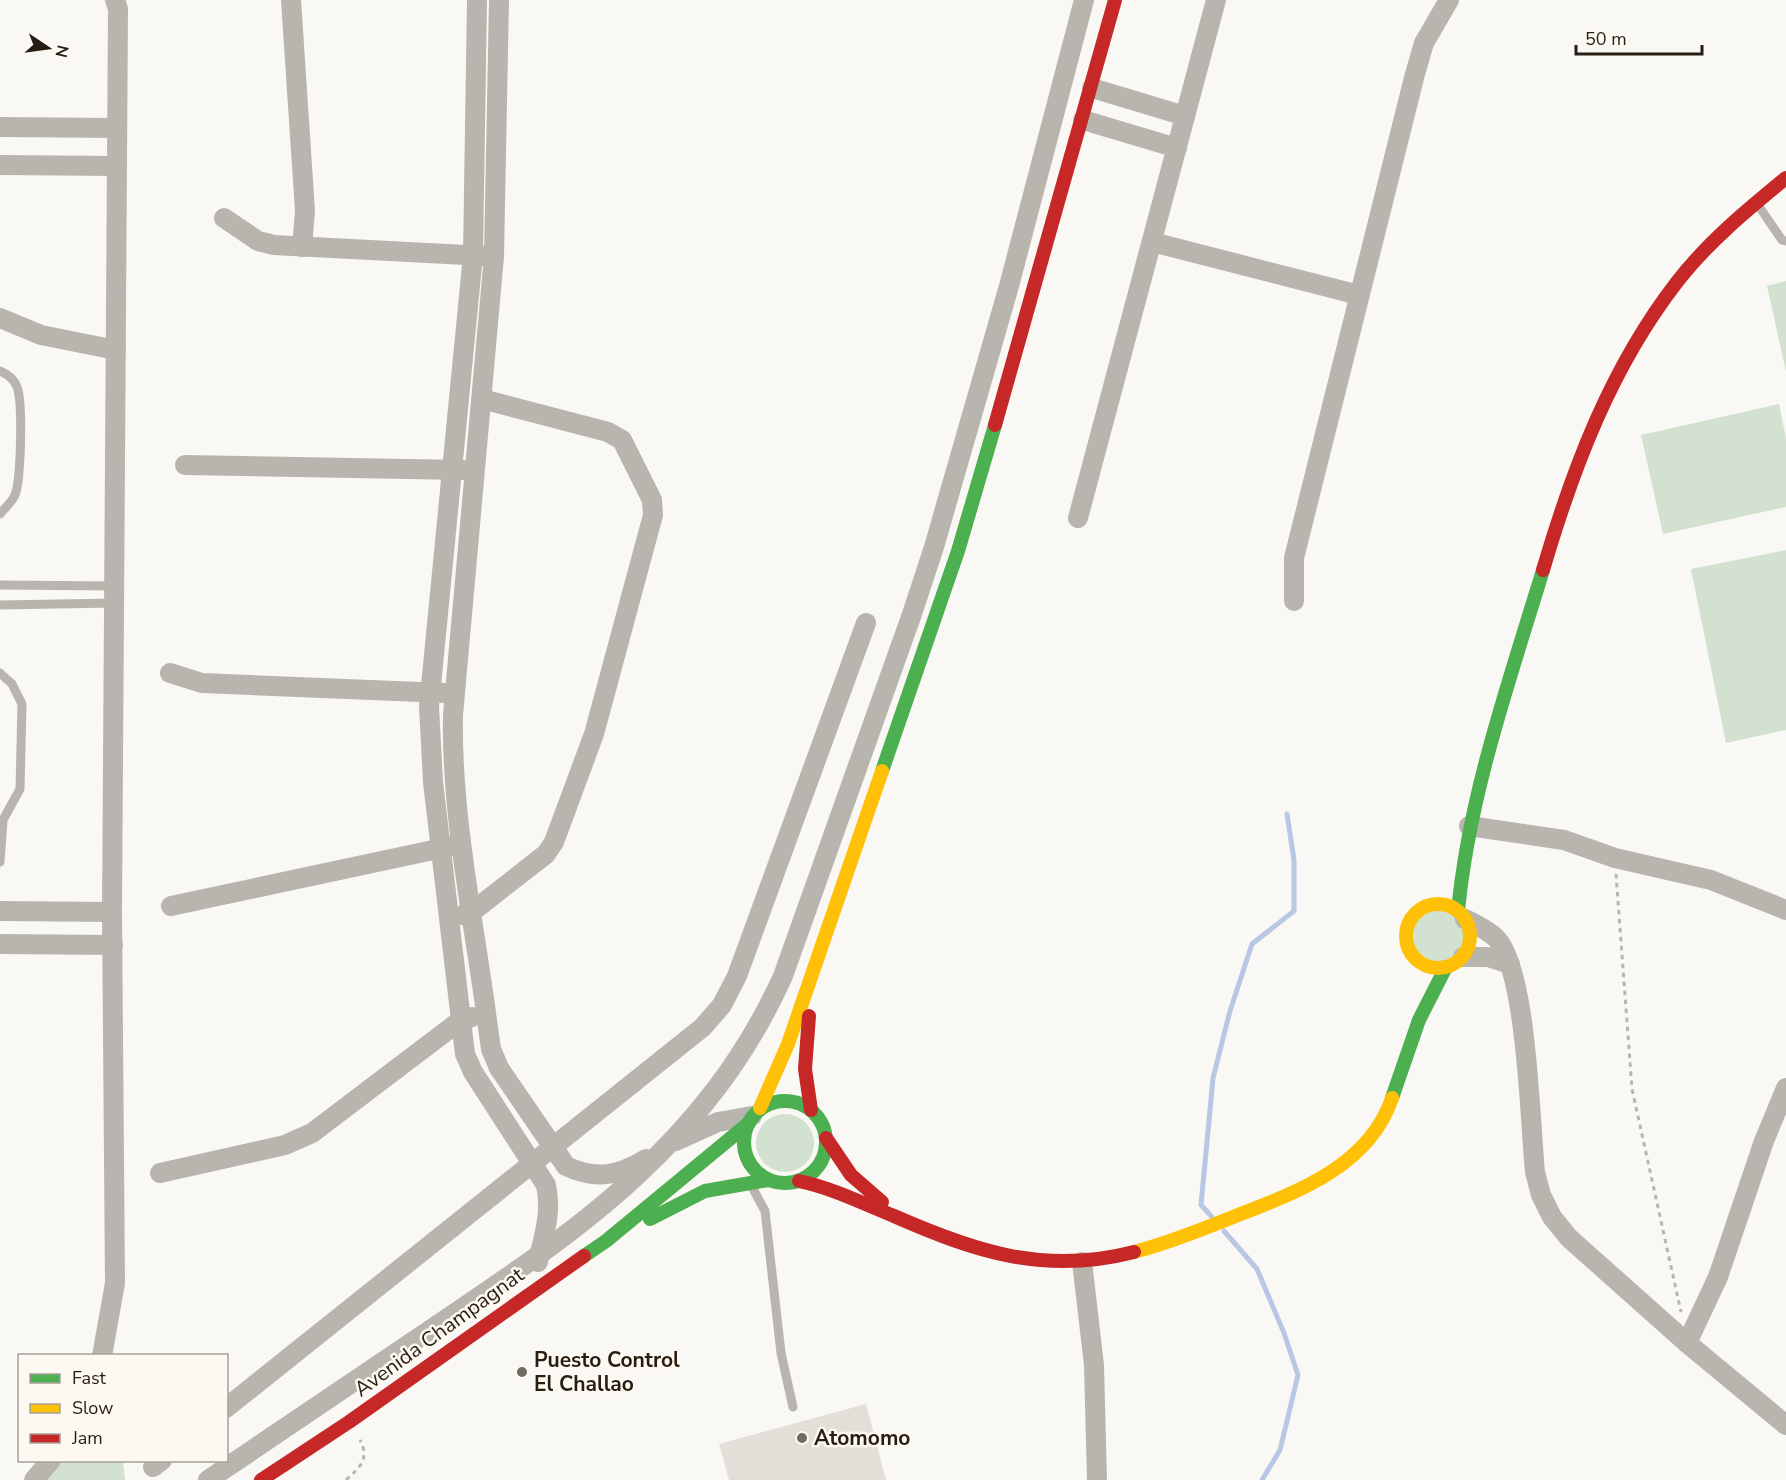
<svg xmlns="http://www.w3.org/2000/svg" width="1786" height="1480" font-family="'Nunito Sans',sans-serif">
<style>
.green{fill:#d3e1d1}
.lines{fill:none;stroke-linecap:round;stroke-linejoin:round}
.stream{stroke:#b8c8e4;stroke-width:5}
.building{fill:#e3ded7}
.path{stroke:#b8b5af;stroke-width:3;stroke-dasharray:4.5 4.5;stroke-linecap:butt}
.lane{stroke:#b8b5af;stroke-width:9}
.street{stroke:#b8b5af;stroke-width:20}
.fast{stroke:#4caf50;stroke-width:14}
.slow{stroke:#ffc107;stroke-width:14}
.jam{stroke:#c62828;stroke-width:14}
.poi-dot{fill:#716a61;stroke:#fdf8f2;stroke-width:2}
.labels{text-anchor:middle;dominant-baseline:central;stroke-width:5;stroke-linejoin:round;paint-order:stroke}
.street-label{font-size:21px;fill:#271d12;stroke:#fdf8f2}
.poi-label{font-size:21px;font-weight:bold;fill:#271d12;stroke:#fdf8f2;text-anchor:start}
</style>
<rect width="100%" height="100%" fill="#faf8f5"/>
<g class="green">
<polygon points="1786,281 1786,372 1767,286"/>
<polygon points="1779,404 1786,438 1786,507 1663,534 1641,435"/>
<polygon points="1786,550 1786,730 1726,743 1691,569"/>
<circle cx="1437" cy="935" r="28"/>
<circle cx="785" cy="1143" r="29"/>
<polygon points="51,1461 123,1461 125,1480 34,1480"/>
</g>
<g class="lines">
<g class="stream">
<polyline points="1212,1217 1201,1205 1213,1078 1230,1011 1252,944 1294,911 1294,860 1287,814"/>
<polyline points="1224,1231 1257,1269 1284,1333 1298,1375 1280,1450 1262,1480"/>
</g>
</g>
<polygon class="building" points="866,1404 886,1480 729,1480 719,1444"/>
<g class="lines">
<g class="path">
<polyline points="1616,874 1632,1089 1681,1312"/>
<path d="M346 1480C360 1467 370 1459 360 1440"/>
</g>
<g class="lane">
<polyline points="1758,205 1782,240 1786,241"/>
<path d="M0 371C7 374 14 379 17 387 23 402 21 480 15 495 12 502 5 508 0 514"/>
<polyline points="0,585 115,586"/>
<polyline points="0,605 115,603"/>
<polyline points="0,673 12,684 22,704 20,789 3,820 0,862"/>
<polyline points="751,1185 765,1211 781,1353 793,1407"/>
</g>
<g class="street">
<polyline points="291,0 305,211 302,247"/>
<path d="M477 0 473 255 429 706 433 782 465 1054 473 1072 546 1185C552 1212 544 1235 538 1262"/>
<path d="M499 0 494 256 453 715C451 813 473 916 486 1013L491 1049 499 1068 566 1166C595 1180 619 1176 646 1159"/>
<polyline points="1092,88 1185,116"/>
<polyline points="1083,120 1177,148"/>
<polyline points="0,127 117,128"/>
<polyline points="0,165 117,166"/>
<polyline points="224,218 258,241 274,245 485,256"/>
<polyline points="1152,242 1359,295"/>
<polyline points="0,318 41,335 116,350"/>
<polyline points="185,465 464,470"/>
<polyline points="1078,518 1216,0"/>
<polyline points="1294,601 1294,558 1415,74 1424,43 1449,0"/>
<polyline points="170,673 202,683 444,693"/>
<polyline points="1469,826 1564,840 1615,858 1711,880 1786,910"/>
<polyline points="171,906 452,846"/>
<polyline points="0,911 112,912"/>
<polyline points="463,915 473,911 546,854 554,842 594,734 653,515 652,500 622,440 608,432 482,399"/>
<path d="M1465 919C1475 924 1488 930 1496 938 1527 969 1530 1123 1535 1172L1541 1195 1552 1217 1569 1238 1687 1343 1786 1425"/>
<polyline points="0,944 113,945"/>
<polyline points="1463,957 1488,957 1510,964"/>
<polyline points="676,1141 718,1122 752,1116"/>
<polyline points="160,1173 285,1145 312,1133 461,1020 472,1017"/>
<polyline points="1082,1262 1094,1365 1097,1480"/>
<polyline points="1687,1343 1718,1277 1764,1141 1786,1088"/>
<polyline points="102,1356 115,1283 112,912 118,9 115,0"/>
<polyline points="226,1408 703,1027 722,1005 737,976 866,623"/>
<polyline points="153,1467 162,1460"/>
<polyline points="34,1480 51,1460"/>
<path d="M208 1480C282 1430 356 1380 430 1330 577 1231 707 1144 783 976L912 614 934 547 1009 286 1084 0"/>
</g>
<g class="fast">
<polyline points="882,771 958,551 995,425"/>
<path d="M1458 911C1469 795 1509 682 1543 570"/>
<polyline points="1392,1098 1419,1020 1446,967"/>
<circle cx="785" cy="1142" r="41"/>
<polyline points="650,1219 705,1191 768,1180"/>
<polyline points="584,1256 606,1241 749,1123"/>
</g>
<g class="slow">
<circle cx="1438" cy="936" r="32"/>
<polyline points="760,1108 788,1044 882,771"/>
<path d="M1134 1252C1168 1243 1201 1230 1233 1217 1295 1193 1369 1167 1392 1098"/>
</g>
<g class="jam">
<polyline points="995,425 1115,0"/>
<path d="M1543 570C1573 468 1611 367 1677 282 1708 242 1747 210 1786 178"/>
<polyline points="809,1016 805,1069 811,1110"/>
<polyline points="826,1138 851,1175 882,1202"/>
<path d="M799 1181C832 1188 862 1203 894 1216 976 1252 1045 1275 1134 1252"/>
<polyline points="261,1480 349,1422 584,1256"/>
</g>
</g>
<g class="poi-dot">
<circle cx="522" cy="1372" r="6"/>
<circle cx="802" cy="1438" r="6"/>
</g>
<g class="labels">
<g class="street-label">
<text transform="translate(439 1332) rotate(-36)">Avenida Champagnat</text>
</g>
<g class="poi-label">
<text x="534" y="1360">Puesto Control<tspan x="534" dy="24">El Challao</tspan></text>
<text x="814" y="1438">Atomomo</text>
</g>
</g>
<rect x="18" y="1354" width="210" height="108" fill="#fdf8f2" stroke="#a7a098" stroke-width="1.5"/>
<rect x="30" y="1374" width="30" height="9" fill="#4caf50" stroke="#a7a098" stroke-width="1.5"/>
<text x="72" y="1384" font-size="18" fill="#271d12">Fast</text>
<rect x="30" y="1404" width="30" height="9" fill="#ffc107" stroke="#a7a098" stroke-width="1.5"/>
<text x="72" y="1414" font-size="18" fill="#271d12">Slow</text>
<rect x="30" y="1434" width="30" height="9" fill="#c62828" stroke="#a7a098" stroke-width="1.5"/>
<text x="72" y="1444" font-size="18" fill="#271d12">Jam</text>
<g transform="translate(48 48) rotate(103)" stroke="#fdf8f2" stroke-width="4.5" paint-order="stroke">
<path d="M0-4.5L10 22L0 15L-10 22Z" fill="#271d12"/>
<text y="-9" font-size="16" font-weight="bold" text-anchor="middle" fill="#271d12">N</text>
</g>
<path d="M1576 45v9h126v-9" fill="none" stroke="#271d12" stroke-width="3"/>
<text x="1585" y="45" font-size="18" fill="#271d12" stroke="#fdf8f2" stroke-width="4.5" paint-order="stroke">50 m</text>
</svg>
